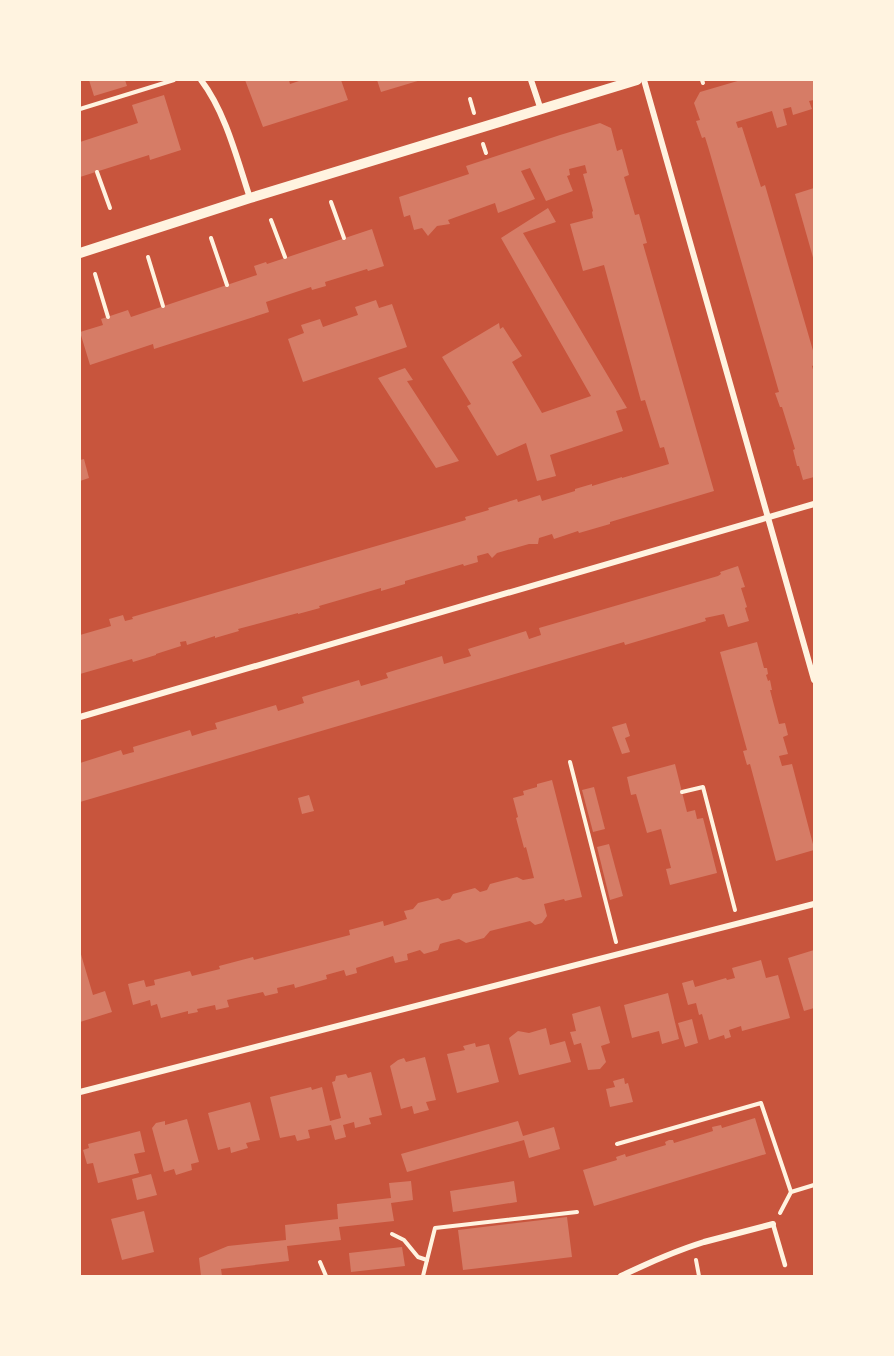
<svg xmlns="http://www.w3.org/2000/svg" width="894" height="1356" font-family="Jost,sans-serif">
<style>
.building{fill:#d67c66}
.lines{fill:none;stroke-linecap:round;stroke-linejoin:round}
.path{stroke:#fff3e0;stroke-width:4}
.service{stroke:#fff3e0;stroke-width:4.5}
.minor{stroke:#fff3e0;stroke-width:6}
.tertiary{stroke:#fff3e0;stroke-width:10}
</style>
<rect width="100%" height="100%" fill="#c8553d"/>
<g class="building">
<polygon points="89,80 125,80 127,86 94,96"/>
<polygon points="245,80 289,80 290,84 299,81 299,80 341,80 348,100 263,127"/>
<polygon points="377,80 421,80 381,92"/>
<polygon points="741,80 814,80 814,100 809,101 812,109 793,115 791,107 783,109 787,125 777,128 772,111 736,122 738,128 742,127 761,187 765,185 814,354 814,365 812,366 814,373 814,477 803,480 799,466 797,466 793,450 795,449 782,407 780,407 775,393 779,392 709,150 705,137 702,138 696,121 700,120 694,103 700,92"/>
<polygon points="164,95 181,150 150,160 149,155 80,177 80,142 138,123 132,105"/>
<polygon points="600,123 611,128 617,151 622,149 629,175 624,177 635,215 639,214 647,243 643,244 714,491 610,522 610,524 579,533 578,531 554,539 552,534 539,538 538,544 529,544 497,553 492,558 488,553 477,556 478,562 464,566 463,564 405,581 405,584 381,591 381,588 319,606 320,608 298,614 298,613 238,629 239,631 215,638 215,636 187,645 186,641 180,642 181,646 156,654 156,655 133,662 132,659 80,674 80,635 111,626 109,619 123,615 125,621 133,619 132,617 466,520 465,517 489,510 488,508 517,499 518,502 540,495 542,501 575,491 575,489 592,484 592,486 622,477 622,478 669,464 664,447 660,448 645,400 641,401 604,265 583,271 570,224 593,218 592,212 593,211 583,174 587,173 585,165 569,169 570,175 567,176 573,191 546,201 530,168 521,171 535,199 498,213 495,203 448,220 450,224 437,226 428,236 422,228 414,230 410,215 404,217 399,197 469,174 466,166 560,135"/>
<polygon points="814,188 814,261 795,194"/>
<polygon points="548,208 556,222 523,233 627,408 616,411 623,431 550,455 556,476 537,481 526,443 497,456 467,406 471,404 442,357 499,323 500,329 503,327 522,356 512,362 542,413 591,396 501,238"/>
<polygon points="372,229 384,266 368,271 367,269 325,282 326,286 312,290 311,287 266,302 269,312 154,349 153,344 90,365 80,332 103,325 101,319 128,310 131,317 257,275 254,266 266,262 267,264"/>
<polygon points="376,300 379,308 392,304 407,347 303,382 288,339 304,333 301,325 320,319 323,327 358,315 355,307"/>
<polygon points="405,368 413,380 407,381 459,461 436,468 378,378"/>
<polygon points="84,459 89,478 80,481 80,460"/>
<polygon points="738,566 745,587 741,588 747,607 745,608 749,621 728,627 724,614 705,618 706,621 625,645 624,642 80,802 80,763 121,750 123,755 130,753 134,752 133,747 190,730 192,736 208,731 217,729 215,723 276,705 278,711 304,703 302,697 359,680 361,686 388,678 386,673 442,656 444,664 457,660 471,656 468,649 526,631 529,639 541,635 539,628 718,576 721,574 720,572"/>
<polygon points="757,642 764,668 767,668 768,674 766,675 768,681 770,680 772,690 770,690 779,724 785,723 788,735 783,737 788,754 779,756 782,766 792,764 814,848 814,850 776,861 750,764 747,765 743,751 747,750 720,652"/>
<polygon points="626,723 630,736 625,738 630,752 622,754 612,727"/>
<polygon points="675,764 687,812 695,810 697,819 703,818 717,873 670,885 666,869 671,868 661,829 647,833 636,794 631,795 627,777"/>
<polygon points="552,780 582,897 565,901 564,899 544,904 547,916 542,923 535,925 530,921 490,931 484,938 466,943 459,939 443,943 440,944 438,950 424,954 420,950 407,954 408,960 395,963 393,956 356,968 357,973 346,976 344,970 326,975 327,979 295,988 294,984 277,988 278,993 265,996 263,992 240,997 227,1000 229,1007 216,1010 215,1005 197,1009 198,1012 188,1014 188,1011 161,1018 157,1004 151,1006 150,1000 133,1005 128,984 144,980 146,987 155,985 154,980 190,971 192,976 220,969 219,966 253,957 254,960 323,942 350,935 349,930 383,921 384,926 407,919 404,911 413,909 418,903 438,898 442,901 450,899 453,894 475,888 480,892 487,890 490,884 517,877 523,880 534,878 526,847 524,848 516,818 518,817 513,798 524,795 523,791 537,787 537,784"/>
<polygon points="594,787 605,829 593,832 582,790"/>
<polygon points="309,795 314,811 302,814 298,798"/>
<polygon points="609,844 623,896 610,900 597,847"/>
<polygon points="814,950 814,1008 804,1011 788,958"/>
<polygon points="80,951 93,995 105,991 112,1012 80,1022"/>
<polygon points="761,960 766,978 778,975 790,1018 742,1031 741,1026 729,1030 731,1037 725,1039 724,1035 709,1040 702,1014 699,1015 696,1003 688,1005 682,983 693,980 695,987 726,978 727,980 735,978 732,968"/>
<polygon points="668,993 679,1039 662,1044 659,1031 632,1038 624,1005"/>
<polygon points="600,1006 610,1043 601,1046 606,1062 600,1069 588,1070 581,1043 574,1045 570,1032 576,1031 572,1014"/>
<polygon points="692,1019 698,1043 685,1047 678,1023"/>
<polygon points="546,1028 550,1045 565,1041 571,1062 519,1075 509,1038 518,1031 529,1033"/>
<polygon points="475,1043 476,1047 489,1044 499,1082 457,1093 447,1054 465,1050 463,1046"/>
<polygon points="425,1057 436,1100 426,1102 429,1110 414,1114 412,1106 401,1109 390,1066 398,1060 404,1058 406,1062"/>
<polygon points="371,1072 382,1115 369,1118 371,1124 355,1128 354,1122 343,1125 346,1137 335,1140 331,1125 308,1130 310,1138 297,1141 295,1135 280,1138 270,1097 311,1087 312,1090 322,1087 330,1121 341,1118 332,1082 335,1081 336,1076 346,1074 348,1078"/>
<polygon points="624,1078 625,1084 628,1083 633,1102 610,1107 606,1089 615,1087 613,1081"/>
<polygon points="250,1102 260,1140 246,1143 248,1148 231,1153 230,1147 218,1150 208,1113"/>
<polygon points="755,1118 766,1154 594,1206 583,1170 617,1160 616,1157 625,1154 626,1157 666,1145 665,1142 669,1140 673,1140 674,1143 713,1131 712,1127 721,1125 722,1128"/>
<polygon points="187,1119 199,1162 191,1164 192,1170 176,1175 174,1169 164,1172 152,1128 156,1123 165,1121 165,1125"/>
<polygon points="518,1121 523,1136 554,1127 560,1149 529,1158 524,1140 407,1172 401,1154"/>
<polygon points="140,1131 145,1152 134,1154 139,1173 98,1183 93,1163 87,1164 83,1150 89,1148 88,1144"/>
<polygon points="151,1174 157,1195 137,1200 132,1179"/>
<polygon points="411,1181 413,1200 391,1203 394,1221 339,1227 341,1240 287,1246 289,1261 221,1269 222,1276 201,1276 199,1258 228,1246 286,1240 285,1225 338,1219 337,1204 391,1198 389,1183"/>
<polygon points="514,1181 517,1202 453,1212 450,1191"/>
<polygon points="144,1211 154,1252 122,1260 111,1219"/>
<polygon points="567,1217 572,1257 463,1270 458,1230"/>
<polygon points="402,1247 405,1266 351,1272 349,1253"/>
</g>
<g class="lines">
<g class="path">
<polyline points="702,80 703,83"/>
<polyline points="470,99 474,113"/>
<polyline points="80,109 174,80"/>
<polyline points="483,144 486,153"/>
<polyline points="97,172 110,208"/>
<polyline points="331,202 344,238"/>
<polyline points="271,220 285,257"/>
<polyline points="211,238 227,285"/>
<polyline points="148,257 163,306"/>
<polyline points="95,274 108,317"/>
<polyline points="570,762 616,942"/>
<polyline points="682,792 703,787 735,910"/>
<polyline points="617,1144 761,1103 791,1192"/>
<polyline points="780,1213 791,1192 814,1185"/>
<polyline points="392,1234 404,1240 418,1257 427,1260"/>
<polyline points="696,1260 699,1276"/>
<polyline points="320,1262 326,1276"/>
<polyline points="423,1276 435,1228 577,1212"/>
</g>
<polyline class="service" points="773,1224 785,1265"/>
<g class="minor">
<path d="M201 80C226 113 237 159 250 198"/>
<polyline points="531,80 541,110"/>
<polyline points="644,80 814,680"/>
<polyline points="80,717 814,504"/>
<polyline points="80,1092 814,904"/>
<path d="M621 1276C648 1263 675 1251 704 1242 727 1236 750 1230 773 1224"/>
</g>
<polyline class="tertiary" points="80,253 250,198 637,80"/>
</g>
<rect width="894" height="1356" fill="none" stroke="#fff3e0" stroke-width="162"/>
</svg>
